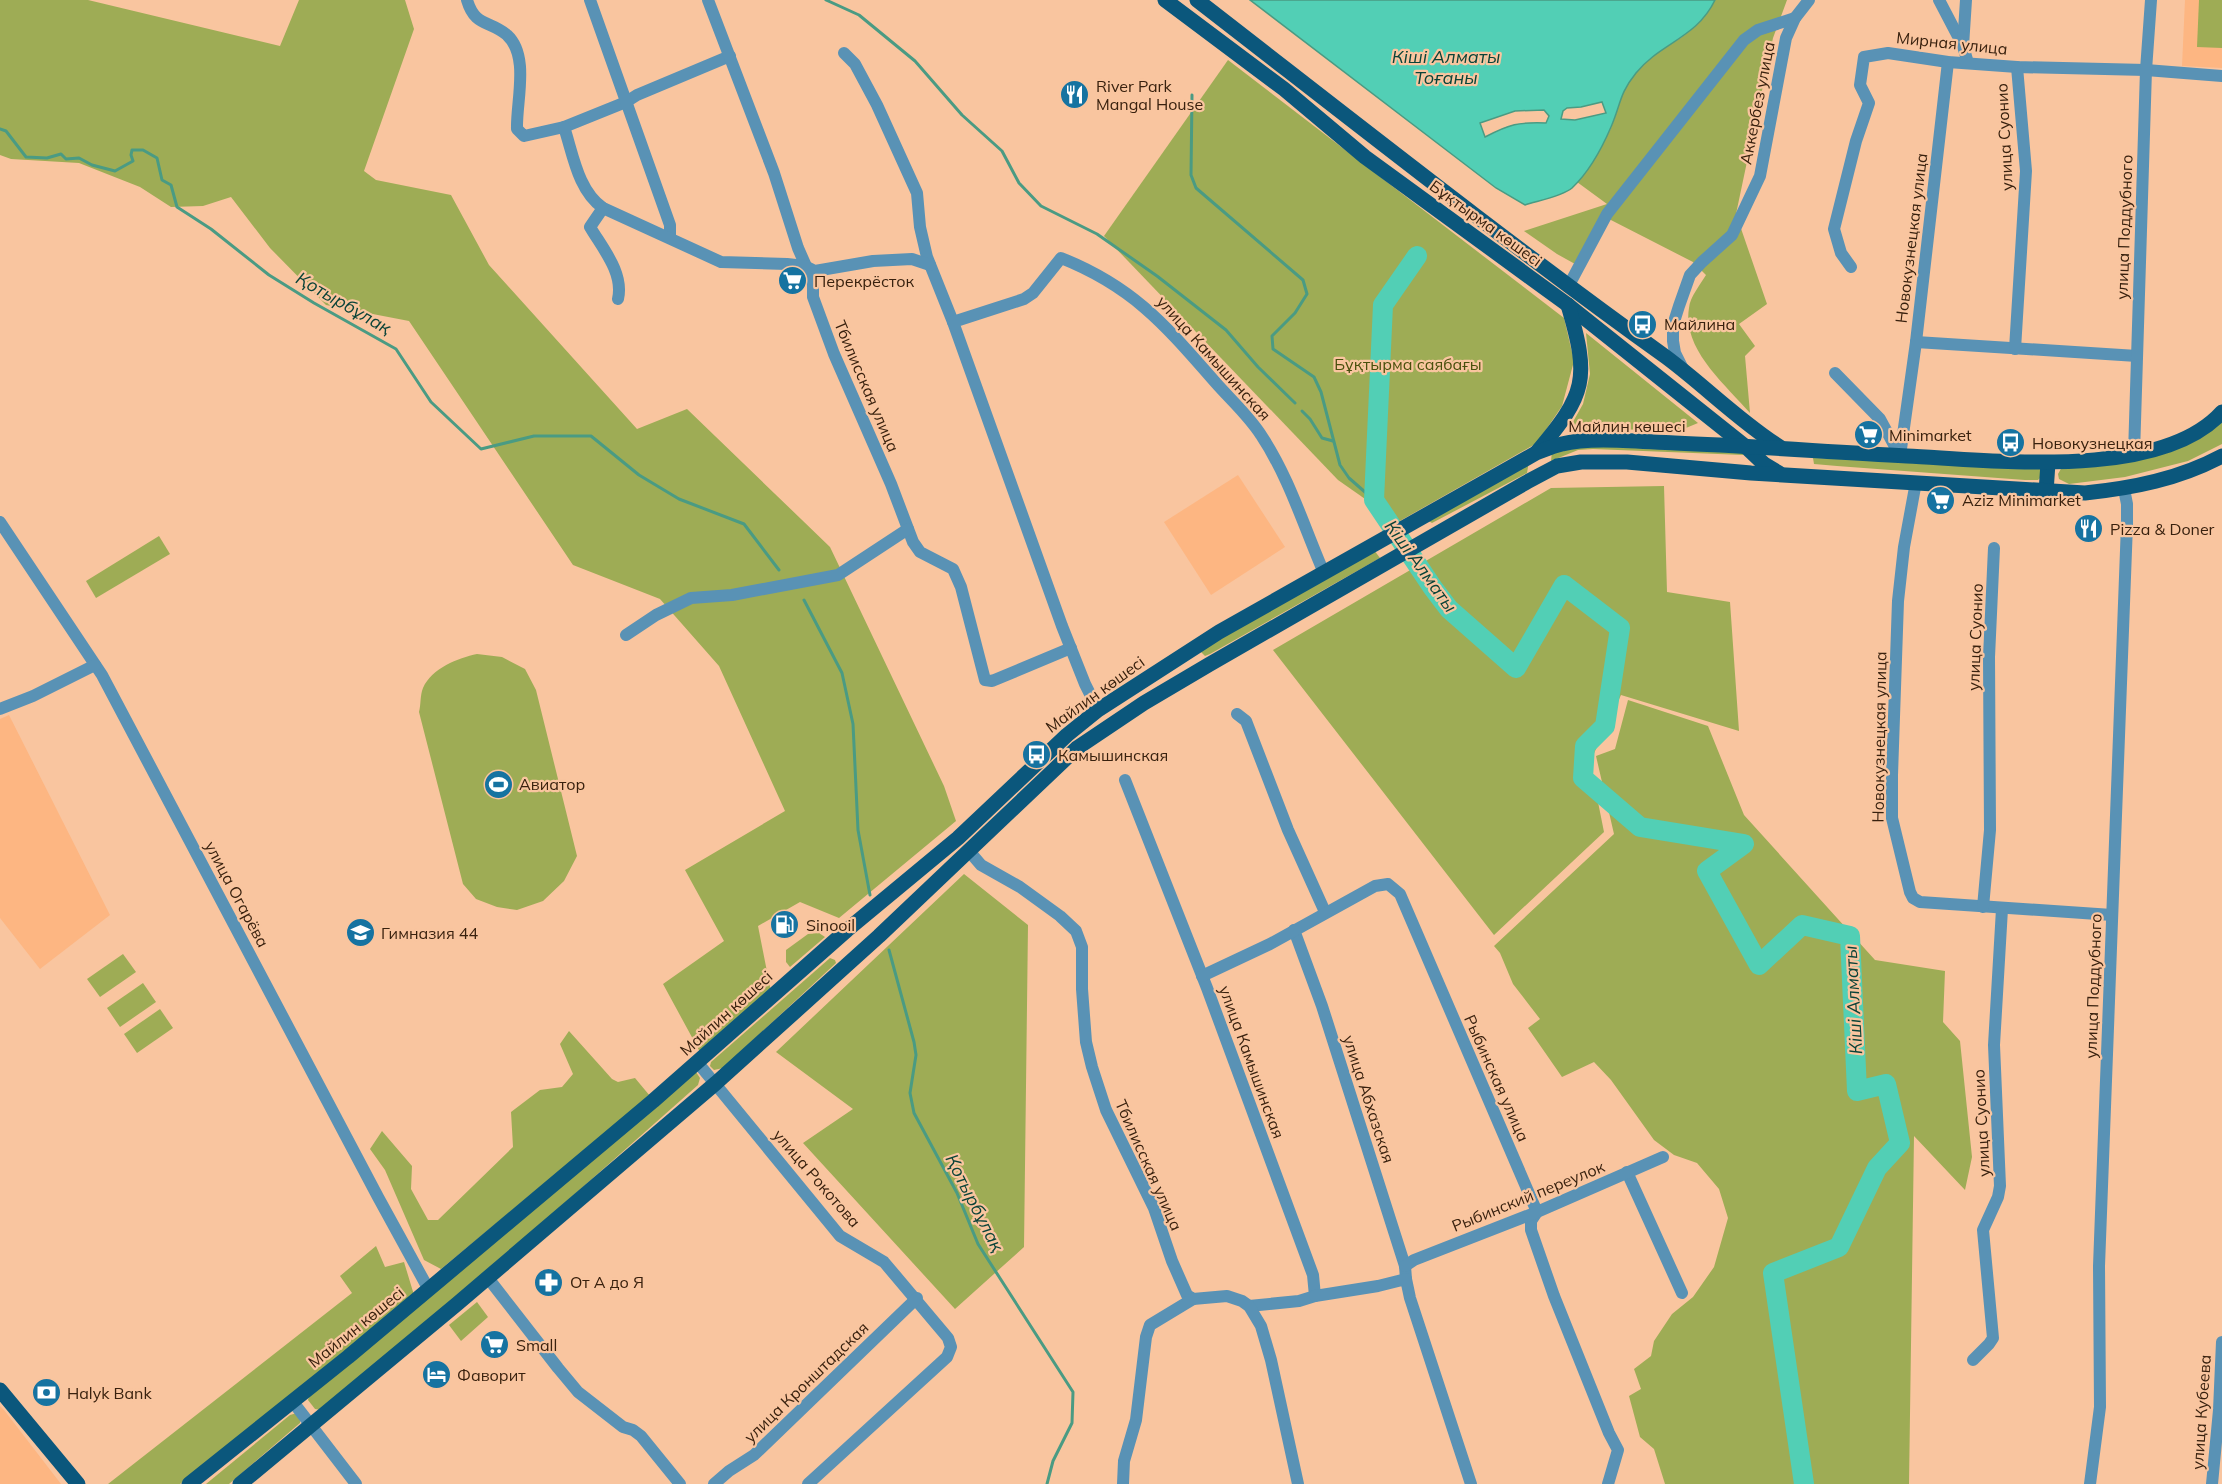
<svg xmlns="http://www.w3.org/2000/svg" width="2222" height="1484" font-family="Mulish,sans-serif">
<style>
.built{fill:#fdb682}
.green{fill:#9eac55}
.water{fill:#52cfb5;stroke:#4a9b83;stroke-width:1.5;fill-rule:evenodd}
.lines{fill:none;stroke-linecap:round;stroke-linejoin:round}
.stream{stroke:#4a9b83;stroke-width:3}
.river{stroke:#52cfb5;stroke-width:20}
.minor{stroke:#5992b5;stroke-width:12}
.major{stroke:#0b577c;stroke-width:15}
.labels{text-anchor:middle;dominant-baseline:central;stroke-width:4.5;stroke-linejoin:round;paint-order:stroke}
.street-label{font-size:16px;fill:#39210e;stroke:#f9c59f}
.poi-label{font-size:16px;fill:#39210e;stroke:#f9c59f;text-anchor:start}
.park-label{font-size:16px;fill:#48500c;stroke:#f9c59f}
.water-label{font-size:18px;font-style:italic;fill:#0a4338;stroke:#f9c59f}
</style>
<rect width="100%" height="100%" fill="#f9c59f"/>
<g class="built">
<polygon points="2185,0 2222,0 2222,68 2182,66"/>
<polygon points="1238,475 1285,547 1211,595 1164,522"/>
<polygon points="9,715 110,915 40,969 0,918 0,719"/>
<polygon points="0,1406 4,1410 61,1484 0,1484"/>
</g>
<g class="green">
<polygon points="0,0 88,0 280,46 299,0 405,0 414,29 364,171 376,180 451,195 489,265 637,429 687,409 830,547 944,786 956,821 839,918 800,902 758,926 771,992 700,1052 663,984 724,941 685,870 785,811 719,666 660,599 573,565 409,321 326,305 270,248 231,197 203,206 171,207 140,187 79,163 11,159 0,155"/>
<path d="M1715 0H1787L1773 38 1736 214 1767 304 1739 324 1755 346 1745 356 1750 413C1725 384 1682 349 1689 308 1690 297 1700 285 1706 275L1693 262 1607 218 1575 264 1557 254 1524 231 1607 204 1577 182C1591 166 1602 147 1611 128 1621 104 1619 92 1638 70 1664 42 1698 37 1715 0Z"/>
<polygon points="2199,0 2222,0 2222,48 2197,47"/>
<polygon points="1228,60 1564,318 1574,361 1562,406 1537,443 1398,522 1338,480 1104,236"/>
<polygon points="1586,333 1698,423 1681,430 1569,429 1583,404 1590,374"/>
<polygon points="2222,420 2222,444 2188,461 2125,477 2069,484 2059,479 2058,474 2062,467 2103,466"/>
<polygon points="1576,445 1743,453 1743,455 1593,449 1578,450 1551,461 1552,451"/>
<polygon points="1813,458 2039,465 2042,476 2038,480 2025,480 1837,466 1814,464"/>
<polygon points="1529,461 1527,473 1432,523 1427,520"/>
<polygon points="1664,486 1667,592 1730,602 1739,731 1621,695 1590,762 1604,832 1494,935 1273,650 1551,488"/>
<polygon points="159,536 170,554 96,598 86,581"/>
<polygon points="1374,550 1380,558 1210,654 1205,656 1199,650"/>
<path d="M477 654 502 657 525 669 536 690 577 856 564 881 543 901 517 910 497 907 476 899 463 884 419 712C421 705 420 695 423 688 432 668 458 658 477 654Z"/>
<polygon points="1628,700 1708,726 1744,815 1875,960 1945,971 1943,1022 1960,1041 1972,1157 1965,1190 1914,1136 1909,1484 1665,1484 1654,1449 1640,1437 1629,1396 1641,1389 1634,1369 1651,1356 1654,1341 1672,1314 1693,1297 1714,1267 1728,1218 1719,1189 1697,1163 1674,1155 1654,1140 1611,1080 1594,1062 1562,1077 1528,1028 1540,1019 1513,984 1500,953 1494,946 1614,834 1596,756 1615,749"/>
<polygon points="964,874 1028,925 1024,1247 955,1309 803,1143 853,1109 776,1052"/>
<polygon points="819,933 825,937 790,967 786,962 786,950 808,934"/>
<polygon points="123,954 136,972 100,997 87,979"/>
<polygon points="830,958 835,960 836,963 723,1068 714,1070 710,1066 711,1062"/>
<polygon points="143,983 156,1002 120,1027 107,1008"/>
<polygon points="160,1009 173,1028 137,1053 124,1034"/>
<polygon points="569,1031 612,1079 618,1082 635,1078 650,1096 441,1269 424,1260 385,1170 370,1149 382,1131 412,1166 411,1189 428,1220 438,1220 513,1147 511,1112 540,1090 562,1087 573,1074 560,1044"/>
<polygon points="696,1072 700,1078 698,1085 461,1295 321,1410 315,1409 308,1400 309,1397"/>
<polygon points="376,1246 385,1267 404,1262 414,1295 180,1484 108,1484 352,1293 340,1276"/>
<polygon points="477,1302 488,1317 461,1341 449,1325"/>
<polygon points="297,1413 300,1417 300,1423 229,1484 206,1484 290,1415"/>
</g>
<path class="water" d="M1250 0H1715C1697 38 1660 43 1636 73 1619 94 1621 104 1611 127 1602 148 1589 172 1572 188 1563 196 1537 201 1525 205L1496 188ZM1602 102 1606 113 1575 120 1561 119 1563 111 1567 108 1581 107ZM1544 110 1549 116 1546 123C1518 122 1510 124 1485 137L1480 123 1515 111Z"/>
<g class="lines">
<g class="stream">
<polyline points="826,0 859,15 915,61 962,115 1002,151 1019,183 1041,206 1097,234 1157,276 1226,330 1258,367 1295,403"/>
<polyline points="1192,95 1191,175 1196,188 1303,280 1307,294 1295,313 1272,336 1273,349 1314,377 1321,392 1340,465 1349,478 1374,500"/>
<polyline points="0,129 6,131 26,157 47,158 61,154 66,159 79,158 92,165 115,171 133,161 131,155 132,150 143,150 157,158 162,180 171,185 177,207 211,229 269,275 314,303 396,349 431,402 481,449 534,436 591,436 639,475 679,499 744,524 779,570"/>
<polyline points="1302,411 1310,419 1322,438 1333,441"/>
<polyline points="804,600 842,673 853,724 858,830 870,895"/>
<polyline points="889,950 914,1042 916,1055 910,1093 914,1113 957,1193 978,1244 1073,1392 1072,1423 1053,1461 1047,1484"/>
</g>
<polyline class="river" points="1417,256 1383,305 1374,500 1433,588 1449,609 1516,668 1564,585 1620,628 1605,726 1585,746 1583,778 1640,827 1744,844 1707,871 1759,965 1802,925 1850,936 1857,1091 1886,1084 1900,1143 1877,1168 1839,1247 1773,1273 1804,1484"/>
<g class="minor">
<path d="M467 0C475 27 489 20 507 35 530 56 516 102 517 129L524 136 564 127 626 102 637 95 730 56"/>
<polyline points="590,0 670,225 670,238"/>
<polyline points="708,0 774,173 798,248 813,282 813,297 834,354 891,484 913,542 920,552 953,569 961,587 985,680 992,681 1071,648"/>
<polyline points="1939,0 1962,44"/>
<polyline points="1966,0 1963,46 1968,63"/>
<polyline points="844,53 855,64 877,105 917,193 920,227 927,257 953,322"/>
<path d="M564 127C573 154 578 191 603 208L721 262 787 264 805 266 815 271 873 261 912 259 930 265"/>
<path d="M603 208 590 227C603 249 624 273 618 299"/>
<polyline points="1851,267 1841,253 1834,229 1856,141 1869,103 1860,85 1864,57 1888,53 1948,62 2017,67 2146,70 2222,76"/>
<polyline points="1568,287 1607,214 1744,40 1758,30 1795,18"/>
<polyline points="1916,342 2137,356"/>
<polyline points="2015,349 2026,171 2017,67"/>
<polyline points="1683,369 1675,353 1673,341 1673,325 1679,306 1690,275 1702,262 1732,235 1760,176 1786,38 1795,18 1809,0"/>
<polyline points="1835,373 1880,419 1900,456 1916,342 1948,62"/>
<polyline points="2134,454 2146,70 2151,0"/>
<polyline points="1916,482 1904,547 1898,601 1892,775 1892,818 1910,892 1913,898 1920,902 2112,915"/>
<polyline points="0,522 102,675 378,1197 429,1290"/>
<polyline points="626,635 656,615 691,598 732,595 838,575 908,529"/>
<polyline points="0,709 33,696 95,665"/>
<path d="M1098 710 1085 684 1062 626 953 322 1024 299 1033 293 1061 258C1134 287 1166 326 1216 383 1231 400 1249 416 1261 435 1289 477 1304 527 1324 573"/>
<polyline points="1237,714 1246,721 1288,830 1325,912"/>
<polyline points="1125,780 1207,988 1313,1275 1315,1296 1299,1301 1249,1306"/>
<polyline points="969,851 981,865 1020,887 1060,916 1076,931 1082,947 1082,989 1086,1042 1092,1067 1106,1110 1154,1208 1172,1261 1187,1295 1193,1299 1227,1296 1242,1301 1249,1306 1261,1326 1271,1360 1298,1484"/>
<polyline points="1983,907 1990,830 1989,657 1994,548"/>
<polyline points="1294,930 1322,1006 1405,1266 1406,1279"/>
<polyline points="1202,976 1270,944 1375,886 1388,884 1400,894 1537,1212 1531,1221 1531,1230 1554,1296 1609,1433 1618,1450 1608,1484"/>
<polyline points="698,1063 840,1236 884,1262 948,1338 951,1347 947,1357 808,1484"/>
<polyline points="1627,1172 1682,1293"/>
<polyline points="1405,1266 1414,1260 1537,1212 1663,1157"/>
<polyline points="488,1278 558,1368 578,1392 623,1427 633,1430 641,1436 680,1484"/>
<polyline points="1315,1296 1378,1286 1406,1279 1410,1298 1471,1484"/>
<polyline points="1973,1360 1989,1344 1993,1338 1983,1230 1998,1197 2000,1186 1994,1045 2002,909"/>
<polyline points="293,1402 356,1484"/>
<polyline points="714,1484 729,1471 754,1455 917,1298"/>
<polyline points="1123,1484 1124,1461 1136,1420 1146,1337 1150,1325 1193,1299"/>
<polyline points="2090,1484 2100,1407 2099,1266 2127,524 2127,504 2124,489"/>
<polyline points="2212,1484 2219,1410 2222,1342"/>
</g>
<g class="major">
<polyline points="1165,0 1284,89 1365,157 1568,305 1745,446 1764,464 1779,473"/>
<path d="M1197 0C1352 120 1506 242 1666 357 1705 386 1739 421 1780 447"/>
<path d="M1537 452C1586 394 1590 379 1568 305"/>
<polyline points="2046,492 2048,463"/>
<polyline points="0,1390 78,1484"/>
<path d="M189 1484 348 1357 653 1101 847 930 958 838 1067 735 1098 710 1219 632 1536 453C1544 450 1553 446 1562 444 1590 436 1644 442 1675 443 1752 446 1829 452 1907 456 1991 460 2160 481 2222 412"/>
<path d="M240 1484 457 1304 716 1083 879 936 1077 748 1144 703 1210 664 1527 482 1557 466 1581 462H1627L1751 473 2085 493C2133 488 2179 479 2222 456"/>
</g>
</g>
<defs>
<symbol id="restaurant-disc" viewBox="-11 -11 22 22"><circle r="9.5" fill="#1673a1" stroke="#f9c59f"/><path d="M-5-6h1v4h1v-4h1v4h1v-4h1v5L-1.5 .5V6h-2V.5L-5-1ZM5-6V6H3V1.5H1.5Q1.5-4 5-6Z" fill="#fff"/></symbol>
<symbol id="supermarket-disc" viewBox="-11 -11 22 22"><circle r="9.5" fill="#1673a1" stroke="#f9c59f"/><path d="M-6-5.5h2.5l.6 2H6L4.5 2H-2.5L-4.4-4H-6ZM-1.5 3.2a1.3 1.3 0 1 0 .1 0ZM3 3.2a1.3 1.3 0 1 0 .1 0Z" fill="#fff"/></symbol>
<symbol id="bus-disc" viewBox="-11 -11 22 22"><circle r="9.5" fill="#1673a1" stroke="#f9c59f"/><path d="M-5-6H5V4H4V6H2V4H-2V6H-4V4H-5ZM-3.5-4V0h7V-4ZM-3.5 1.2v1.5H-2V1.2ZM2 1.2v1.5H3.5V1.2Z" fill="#fff"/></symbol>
<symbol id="stadium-disc" viewBox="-11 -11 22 22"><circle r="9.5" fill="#1673a1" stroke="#f9c59f"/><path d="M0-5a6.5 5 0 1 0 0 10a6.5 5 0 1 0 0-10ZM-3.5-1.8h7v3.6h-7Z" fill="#fff"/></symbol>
<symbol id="fuel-disc" viewBox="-11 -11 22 22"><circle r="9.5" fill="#1673a1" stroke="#f9c59f"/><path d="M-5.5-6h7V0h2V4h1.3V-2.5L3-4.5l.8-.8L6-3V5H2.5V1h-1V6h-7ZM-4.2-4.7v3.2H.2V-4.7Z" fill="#fff"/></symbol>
<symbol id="school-disc" viewBox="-11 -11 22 22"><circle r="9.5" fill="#1673a1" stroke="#f9c59f"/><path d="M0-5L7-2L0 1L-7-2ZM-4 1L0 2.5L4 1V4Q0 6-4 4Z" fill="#fff"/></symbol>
<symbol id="pharmacy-disc" viewBox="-11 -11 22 22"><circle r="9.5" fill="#1673a1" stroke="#f9c59f"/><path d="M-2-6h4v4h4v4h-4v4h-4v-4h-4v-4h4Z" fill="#fff"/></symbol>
<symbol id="hotel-disc" viewBox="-11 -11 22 22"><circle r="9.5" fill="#1673a1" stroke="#f9c59f"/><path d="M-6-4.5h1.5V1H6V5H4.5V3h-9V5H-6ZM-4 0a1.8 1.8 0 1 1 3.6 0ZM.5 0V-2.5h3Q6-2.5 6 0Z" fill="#fff"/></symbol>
<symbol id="bank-disc" viewBox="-11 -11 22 22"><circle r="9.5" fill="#1673a1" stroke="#f9c59f"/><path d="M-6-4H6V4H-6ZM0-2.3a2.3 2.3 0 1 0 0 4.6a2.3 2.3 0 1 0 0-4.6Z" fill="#fff"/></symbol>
</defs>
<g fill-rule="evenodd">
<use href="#restaurant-disc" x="1058" y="78" width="33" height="33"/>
<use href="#supermarket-disc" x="776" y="264" width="33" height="33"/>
<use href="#bus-disc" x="1626" y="308" width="33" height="33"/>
<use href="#supermarket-disc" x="1852" y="418" width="33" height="33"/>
<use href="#bus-disc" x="1994" y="426" width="33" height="33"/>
<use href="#supermarket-disc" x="1924" y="484" width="33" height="33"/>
<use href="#restaurant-disc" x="2072" y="512" width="33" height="33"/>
<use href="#bus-disc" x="1020" y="738" width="33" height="33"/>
<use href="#stadium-disc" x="482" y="768" width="33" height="33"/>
<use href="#fuel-disc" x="768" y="908" width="33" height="33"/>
<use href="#school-disc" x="344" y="916" width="33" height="33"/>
<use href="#pharmacy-disc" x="532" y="1266" width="33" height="33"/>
<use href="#supermarket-disc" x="478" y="1328" width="33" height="33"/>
<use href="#hotel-disc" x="420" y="1358" width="33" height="33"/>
<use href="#bank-disc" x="30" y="1376" width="33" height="33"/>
</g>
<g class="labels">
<g class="street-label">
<text transform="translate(1952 43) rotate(6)">Мирная улица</text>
<text transform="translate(1757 103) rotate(-79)">Аккербез улица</text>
<text transform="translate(2004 137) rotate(-93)">улица Суонио</text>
<text transform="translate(1486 223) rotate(36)">Бұқтырма көшесі</text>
<text transform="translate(2124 227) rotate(-88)">улица Поддубного</text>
<text transform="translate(1911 238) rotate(-83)">Новокузнецкая улица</text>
<text transform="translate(1214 358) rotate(48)">улица Камышинская</text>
<text transform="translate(867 386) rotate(67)">Тбилисская улица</text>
<text x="1627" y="426">Майлин көшесі</text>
<text transform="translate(1975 637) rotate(-88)">улица Суонио</text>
<text transform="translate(1095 694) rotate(-36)">Майлин көшесі</text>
<text transform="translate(1879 737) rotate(-89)">Новокузнецкая улица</text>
<text transform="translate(237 894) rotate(62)">улица Огарёва</text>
<text transform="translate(2093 986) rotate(-88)">улица Поддубного</text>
<text transform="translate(726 1013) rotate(-42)">Майлин көшесі</text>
<text transform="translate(1252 1062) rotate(70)">улица Камышинская</text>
<text transform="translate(1497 1078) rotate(66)">Рыбинская улица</text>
<text transform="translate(1369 1099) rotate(72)">улица Абхазская</text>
<text transform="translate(1981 1123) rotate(-93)">улица Суонио</text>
<text transform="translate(1149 1165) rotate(66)">Тбилисская улица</text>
<text transform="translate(817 1178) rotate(49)">улица Рокотова</text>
<text transform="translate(1528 1196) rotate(-22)">Рыбинский переулок</text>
<text transform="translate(356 1327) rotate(-39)">Майлин көшесі</text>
<text transform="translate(806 1382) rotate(-44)">улица Кронштадская</text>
<text transform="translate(2201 1412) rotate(-86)">улица Кубеева</text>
</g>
<g class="poi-label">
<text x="1096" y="86">River Park<tspan x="1096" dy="18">Mangal House</tspan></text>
<text x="814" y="281">Перекрёсток</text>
<text x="1664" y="324">Майлина</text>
<text x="1889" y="435">Minimarket</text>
<text x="2032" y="443">Новокузнецкая</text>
<text x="1962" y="500">Aziz Minimarket</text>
<text x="2110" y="529">Pizza &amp; Doner</text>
<text x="1058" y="755">Камышинская</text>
<text x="519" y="784">Авиатор</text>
<text x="806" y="925">Sinooil</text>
<text x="381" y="933">Гимназия 44</text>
<text x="570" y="1282">От А до Я</text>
<text x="516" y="1345">Small</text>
<text x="457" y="1375">Фаворит</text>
<text x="67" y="1393">Halyk Bank</text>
</g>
<g class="park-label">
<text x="1408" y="364">Бұқтырма саябағы</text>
</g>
<g class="water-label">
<text x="1446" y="56">Кіші Алматы<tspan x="1446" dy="21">Тоғаны</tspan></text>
<text transform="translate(344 303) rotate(30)">Қотырбұлақ</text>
<text transform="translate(1421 566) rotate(54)">Кіші Алматы</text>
<text transform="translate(1853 1000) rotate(-93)">Кіші Алматы</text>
<text transform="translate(975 1203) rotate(63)">Қотырбұлақ</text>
</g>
</g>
</svg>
